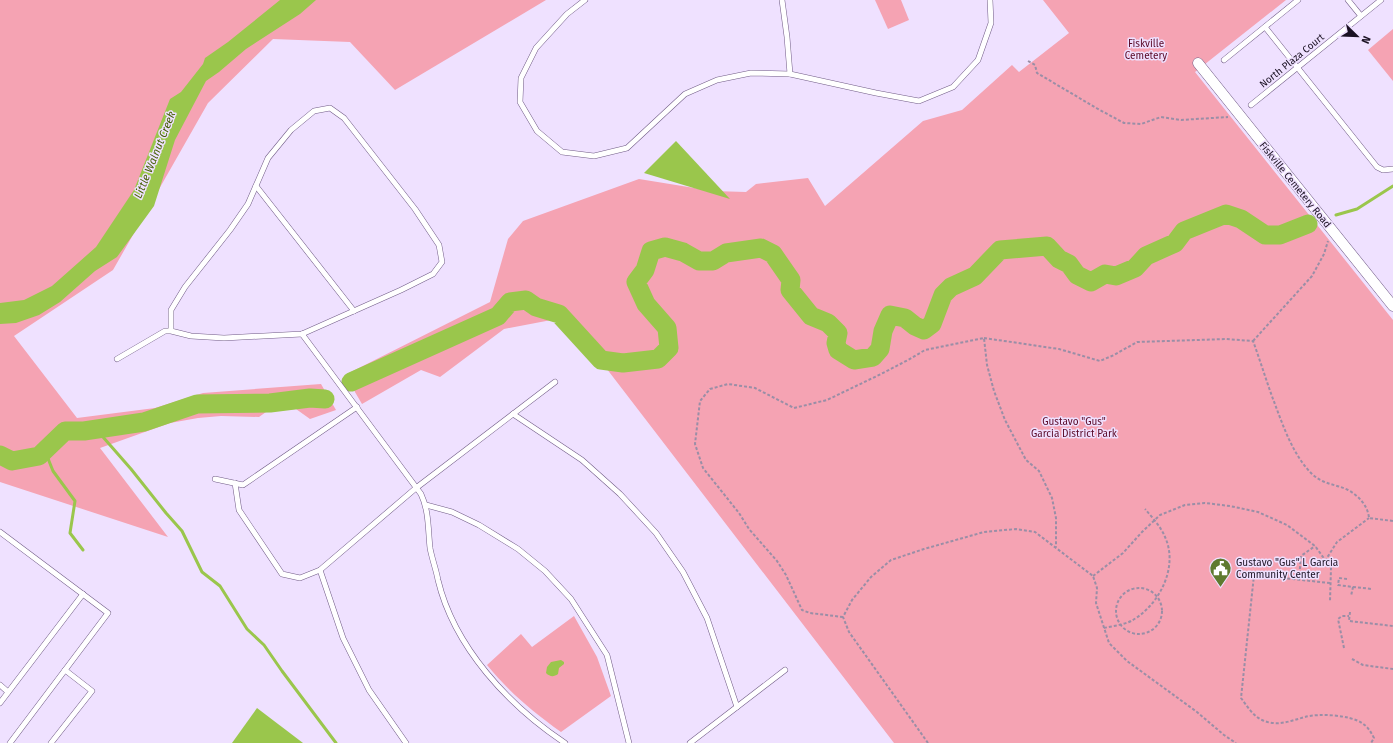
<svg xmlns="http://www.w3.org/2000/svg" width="1393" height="743" font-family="'Fira Sans',sans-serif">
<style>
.green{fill:#f5a3b3}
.water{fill:#9ac64c}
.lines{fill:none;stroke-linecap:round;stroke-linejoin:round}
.stream{stroke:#9ac64c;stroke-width:3}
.river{stroke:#9ac64c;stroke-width:19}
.service-casing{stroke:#715c87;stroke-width:6}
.minor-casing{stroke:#715c87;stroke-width:11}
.path{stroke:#9a8ea6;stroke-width:2;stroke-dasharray:3 2;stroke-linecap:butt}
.service{stroke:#fff;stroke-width:5}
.minor{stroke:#fff;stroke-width:10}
.labels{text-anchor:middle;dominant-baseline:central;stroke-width:3;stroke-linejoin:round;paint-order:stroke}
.park-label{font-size:10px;fill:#580725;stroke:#efe1ff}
.street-label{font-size:10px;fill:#1a1122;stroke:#efe1ff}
.poi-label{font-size:10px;fill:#1a1122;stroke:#efe1ff;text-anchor:start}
.water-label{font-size:11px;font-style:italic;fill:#456005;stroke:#efe1ff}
</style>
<rect width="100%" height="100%" fill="#efe1ff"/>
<g class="green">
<polygon points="0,0 546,0 395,90 350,42 273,39 208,103 113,270 14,336 77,418 155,408 203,393 321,384 336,410 310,419 296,409 266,412 259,417 221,416 198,418 170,423 100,448 168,537 0,482"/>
<polygon points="875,0 901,0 909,20 888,29"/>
<polygon points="1043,0 1286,0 1195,72 1393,320 1393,743 894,743 567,317 504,329 440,377 421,370 362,404 345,375 490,302 508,239 523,221 639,179 713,191 746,192 756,184 808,178 825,206 923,121 962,110 1012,65 1019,72 1069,33"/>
<polygon points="1393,29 1393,81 1368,50"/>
<path d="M574 616 597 657 611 696 561 732C532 711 510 693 487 665L521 634 532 647Z"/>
</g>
<g class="water">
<polygon points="280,0 316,0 300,14 246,49 219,72 206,81 175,140 154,206 117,257 95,271 60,302 39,315 16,323 0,324 0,303 24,300 52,286 96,247 134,190 170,99 181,92 203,64 205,58 228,42"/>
<polygon points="676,141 730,199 644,173"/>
<path d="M561 660 564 662V664L559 668 558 674C554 677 550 677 546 673L547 667 551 662Z"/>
<polygon points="257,708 303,743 232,743"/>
</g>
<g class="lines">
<g class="stream">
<polyline points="1336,215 1357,209 1393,186"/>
<polyline points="96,429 131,469 166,513 182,531 202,572 220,586 247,629 264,645 282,671 336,743"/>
<polyline points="45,451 53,471 75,501 70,533 83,550"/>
</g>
<g class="river">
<polyline points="351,382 498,316 510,302 526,300 536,307 559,314 601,360 623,363 658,359 669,348 667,328 646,304 636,282 645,270 651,251 665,247 683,252 699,261 713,261 726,253 761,248 773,254 791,280 790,290 811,316 828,323 838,333 836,343 838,350 854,360 873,357 880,349 883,331 890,315 905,318 915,326 924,330 932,324 943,295 951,287 975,276 1000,250 1047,246 1059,259 1069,264 1077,275 1091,282 1105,274 1116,276 1135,268 1146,256 1175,243 1184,231 1226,214 1241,219 1265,235 1280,235 1308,224"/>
<polyline points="0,455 12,461 39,456 65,431 84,431 144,422 197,404 270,403 310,398 325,399"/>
</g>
<defs>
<g id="service">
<polyline points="585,0 567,14 536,48 521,78 520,102 537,131 562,152 594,156 627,148 685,94 717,80 751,73 790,74 876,93 919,101 953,87 978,60 991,23 990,0"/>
<polyline points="782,0 787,37 790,74"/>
<polyline points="1348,0 1361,16"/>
<polyline points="1265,27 1377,167 1383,170 1393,169"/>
<polyline points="1224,60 1298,0"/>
<polyline points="1251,105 1381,0"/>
<polyline points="256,186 354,311"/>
<path d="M302 334 421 494C429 511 428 529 430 548 432 559 436 569 438 580 454 647 509 706 565 743"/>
<polyline points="117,359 165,331 171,331 191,336 224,338 302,334 401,290 433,274 442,262 439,245 415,209 344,118 330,108 314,111 291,130 268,158 248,204 230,230 185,287 171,310 171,331"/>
<polyline points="513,414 582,460 620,494 656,533 683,572 707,618 737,707"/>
<polyline points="215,479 243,485 357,407"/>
<polyline points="235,483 239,510 282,574 300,578 320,570 416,488 555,382"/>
<polyline points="426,505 452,512 479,525 518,549 545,571 571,599 607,655 629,743"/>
<polyline points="0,532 108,613 10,743"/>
<polyline points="320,570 343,638 369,690 406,743"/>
<polyline points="0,685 8,692"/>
<polyline points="0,703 83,594"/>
<polyline points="51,743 92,691 65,670"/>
<polyline points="690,743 785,670"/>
</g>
<polyline id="minor" points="1198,63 1393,306"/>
</defs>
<use href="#service" class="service-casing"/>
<use href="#minor" class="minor-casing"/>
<g class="path">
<polyline points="1028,61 1035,65 1037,73 1098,109 1124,123 1141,124 1161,117 1181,120 1228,117"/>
<path d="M984 338 1059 349 1100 361 1114 355 1137 342 1226 339 1253 341C1260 360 1266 380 1273 399 1283 425 1292 454 1312 474 1324 485 1336 484 1348 490 1359 496 1368 506 1369 518L1393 521"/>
<polyline points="1253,341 1312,276 1324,254 1328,241"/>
<polyline points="1325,561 1337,542 1369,518"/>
<polyline points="1093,576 1123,553 1142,532 1160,515 1185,505 1205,503 1230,506 1258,512 1287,525 1315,546 1331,568 1330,601"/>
<polyline points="1299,579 1301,556 1315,546"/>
<polyline points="1347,579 1339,578 1338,585 1353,587 1351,596"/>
<path d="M1330 583 1254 575 1241 698C1247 706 1253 716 1262 720 1277 727 1290 721 1305 717 1319 713 1350 715 1362 723 1368 727 1371 732 1374 738L1371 743"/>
<polyline points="1353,587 1372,589"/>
<circle cx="1139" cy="611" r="23"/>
<polyline points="1350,612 1349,621 1393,626"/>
<polyline points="843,617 810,613 802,610 786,575 777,561 749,529 739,513 703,468 695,444 700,401 710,389 728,384 755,388 794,408 827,400 881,374 908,360 925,350 984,338 987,365 994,391 1005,420 1026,460 1039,471 1052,498 1056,518 1056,547"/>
<path d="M1104 628C1113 626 1123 625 1131 621 1159 606 1179 567 1165 537 1161 527 1152 517 1145 509"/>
<polyline points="1344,648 1338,619 1342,616 1349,616"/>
<polyline points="1352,659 1363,665 1393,669"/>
<polyline points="928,743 849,632 843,617 852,600 871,577 891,560 924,549 984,532 1016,529 1035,532 1093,576 1097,588 1096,603 1109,643 1127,661 1197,712 1224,735 1236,743"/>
</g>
<use href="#service" class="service"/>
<use href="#minor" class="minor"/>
</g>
<defs>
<symbol id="civic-pin" viewBox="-11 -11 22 30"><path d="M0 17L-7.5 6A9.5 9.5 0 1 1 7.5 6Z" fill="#5f7a2f" stroke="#efe1ff"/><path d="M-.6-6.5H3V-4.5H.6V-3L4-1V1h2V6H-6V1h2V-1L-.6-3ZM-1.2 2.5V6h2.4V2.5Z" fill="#fff"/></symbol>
</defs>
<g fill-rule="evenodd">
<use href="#civic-pin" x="1208" y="556" width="25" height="34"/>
</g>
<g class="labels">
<g class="park-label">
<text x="1146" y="44">Fiskville<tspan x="1146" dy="12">Cemetery</tspan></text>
<text x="1074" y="422">Gustavo "Gus"<tspan x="1074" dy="12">Garcia District Park</tspan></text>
</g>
<g class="street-label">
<text transform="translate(1292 61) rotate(-39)">North Plaza Court</text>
<text transform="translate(1295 185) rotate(51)">Fiskville Cemetery Road</text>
</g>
<g class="poi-label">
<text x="1236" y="563">Gustavo "Gus" L Garcia<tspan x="1236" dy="12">Community Center</tspan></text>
</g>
<g class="water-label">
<text transform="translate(155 155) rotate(-68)">Little Walnut Creek</text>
</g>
</g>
<g transform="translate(1357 36) rotate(113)" stroke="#efe1ff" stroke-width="3" paint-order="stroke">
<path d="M0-3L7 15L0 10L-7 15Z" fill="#1a1122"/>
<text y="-6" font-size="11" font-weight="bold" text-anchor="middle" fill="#1a1122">N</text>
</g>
</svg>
